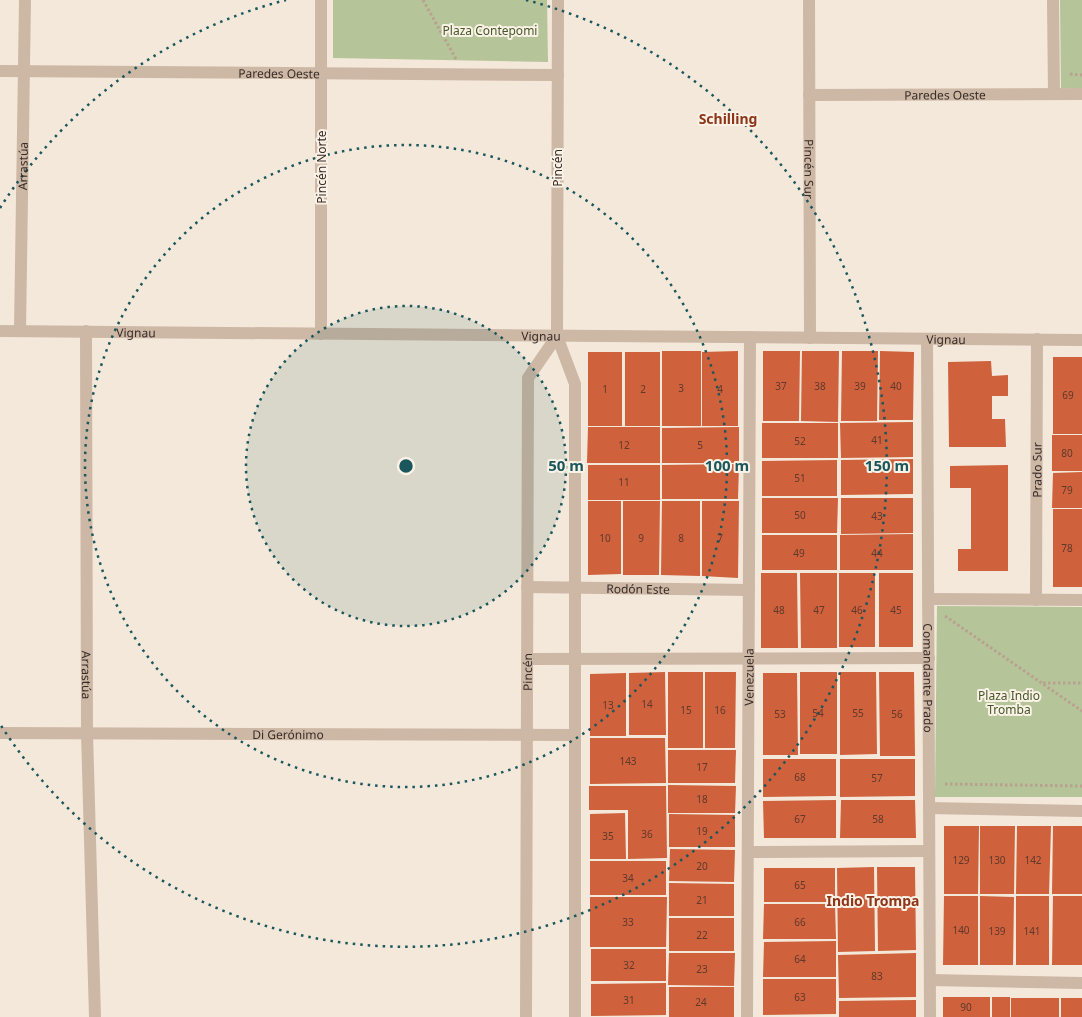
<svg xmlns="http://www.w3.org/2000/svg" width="1082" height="1017" font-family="'Noto Sans',sans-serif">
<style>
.green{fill:#b5c499}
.building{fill:#cf613c}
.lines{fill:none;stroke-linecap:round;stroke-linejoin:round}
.path{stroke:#b8a18f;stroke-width:3;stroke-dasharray:2.5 2.5;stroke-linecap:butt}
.minor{stroke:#cdb7a5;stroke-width:12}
.ring{fill:none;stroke:#19575c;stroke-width:2.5;stroke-dasharray:2.5 5}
.labels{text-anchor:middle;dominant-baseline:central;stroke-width:4;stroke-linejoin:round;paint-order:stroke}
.number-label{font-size:10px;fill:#5e392c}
.park-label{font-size:12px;fill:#465829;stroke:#fbf2e7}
.street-label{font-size:12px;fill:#382c27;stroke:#fbf2e7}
.neighbourhood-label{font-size:14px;font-weight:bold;fill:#8d3619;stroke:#fbf2e7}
.centre{fill:#19575c;stroke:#fbf2e7;stroke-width:2.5}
.ring-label{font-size:15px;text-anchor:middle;font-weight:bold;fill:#19575c;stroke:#fbf2e7;stroke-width:4;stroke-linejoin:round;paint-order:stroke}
</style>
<rect width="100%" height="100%" fill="#f4e8da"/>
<g class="green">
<polygon points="333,0 547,0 548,62 333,58"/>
<polygon points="1060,0 1082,0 1082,88 1061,88"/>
<polygon points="937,606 1082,607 1082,797 935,797"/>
</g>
<g class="building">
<rect x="662" y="351" width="39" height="75"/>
<polygon points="738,351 738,426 702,426 702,352"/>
<polygon points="763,351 800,351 799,421 763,421"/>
<polygon points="802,351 839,351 838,422 801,421"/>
<polygon points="842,351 878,351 877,421 841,421"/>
<polygon points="880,351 914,352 913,420 879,420"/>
<rect x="588" y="352" width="34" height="74"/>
<rect x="625" y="352" width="35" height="74"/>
<rect x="1053" y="357" width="29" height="77"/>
<polygon points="991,361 992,376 1008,375 1008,396 992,396 992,419 1005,419 1006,447 949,447 948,362"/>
<polygon points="913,422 913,457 841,458 840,423"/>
<rect x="762" y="423" width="76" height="35"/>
<polygon points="588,427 660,427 660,463 587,463"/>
<polygon points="739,427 739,463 662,463 662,428"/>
<rect x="1052" y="435" width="30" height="36"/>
<polygon points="913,459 913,494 841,495 841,460"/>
<polygon points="837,460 837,496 762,496 762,461"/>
<polygon points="739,464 738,499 662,499 662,465"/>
<rect x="588" y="465" width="72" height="35"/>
<polygon points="1008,465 1008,571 958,571 958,549 971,549 971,488 950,488 950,466"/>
<polygon points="1082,472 1082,508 1052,508 1053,473"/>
<polygon points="762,498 838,498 837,533 762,533"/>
<polygon points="841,498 913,498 913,533 841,534"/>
<polygon points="588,501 621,501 621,574 588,575"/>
<polygon points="623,501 660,501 659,575 623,575"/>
<polygon points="662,501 700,501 700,576 661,575"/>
<polygon points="702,501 739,501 738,578 702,576"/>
<rect x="1053" y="509" width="29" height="78"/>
<polygon points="913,534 913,570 840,570 840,535"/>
<rect x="762" y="535" width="75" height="35"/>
<polygon points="761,573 797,573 798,648 761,648"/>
<polygon points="800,573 837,573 837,648 801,648"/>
<rect x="839" y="573" width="36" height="74"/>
<rect x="879" y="573" width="34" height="74"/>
<polygon points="665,672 666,735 629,735 629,673"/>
<rect x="668" y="672" width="35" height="76"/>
<polygon points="705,672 736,672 735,748 705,748"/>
<rect x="800" y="672" width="37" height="82"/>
<polygon points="840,672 876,672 877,754 840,755"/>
<polygon points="879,672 914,672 915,756 880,756"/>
<polygon points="626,673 626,736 590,736 590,674"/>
<polygon points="763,673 797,673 798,755 763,755"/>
<polygon points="590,738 665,738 666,783 590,784"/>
<polygon points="668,750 736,750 735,783 668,783"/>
<polygon points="763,759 836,759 836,796 763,797"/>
<polygon points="840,759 915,759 915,796 840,797"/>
<polygon points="668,785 736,786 735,813 668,813"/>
<polygon points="589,786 666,786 667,858 628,859 628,810 589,810"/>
<polygon points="836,800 836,838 764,838 763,801"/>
<polygon points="841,800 915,800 916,838 840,838"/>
<polygon points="625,813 626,859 590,859 590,814"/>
<polygon points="669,814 735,815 735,847 669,847"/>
<polygon points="944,826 979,826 978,894 944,894"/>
<polygon points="980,826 1015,826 1014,894 980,894"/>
<polygon points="1017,826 1051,826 1049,894 1016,894"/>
<polygon points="1053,826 1082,826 1082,894 1052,894"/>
<polygon points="670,849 735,850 734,882 669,881"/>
<rect x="590" y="861" width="76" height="34"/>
<polygon points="874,867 875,951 838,952 837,868"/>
<polygon points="877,867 915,867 916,950 878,951"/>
<rect x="764" y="868" width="71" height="34"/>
<polygon points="669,883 734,884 734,916 669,916"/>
<polygon points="944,896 978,896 978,965 943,965"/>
<polygon points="980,896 1014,897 1013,965 980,965"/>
<rect x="1016" y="896" width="33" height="69"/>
<polygon points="1053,896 1082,896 1082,965 1052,965"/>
<polygon points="590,897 667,897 666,947 590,947"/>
<polygon points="764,904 835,904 836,939 763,939"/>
<rect x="669" y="918" width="65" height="33"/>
<polygon points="836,941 836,977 763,977 764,942"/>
<rect x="591" y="949" width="75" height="32"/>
<polygon points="669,953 735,953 734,986 668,985"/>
<polygon points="916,953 916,997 839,998 838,955"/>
<polygon points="763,979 836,979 836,1014 763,1015"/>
<polygon points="666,983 666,1015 591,1016 591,984"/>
<rect x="669" y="987" width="65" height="30"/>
<rect x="943" y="997" width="47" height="20"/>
<rect x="992" y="997" width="18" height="20"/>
<rect x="1011" y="998" width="48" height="19"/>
<rect x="1061" y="998" width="21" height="19"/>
<polygon points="916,1000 916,1017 839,1017 839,1001"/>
</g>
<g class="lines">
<g class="path">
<polyline points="423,0 456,59"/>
<polyline points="1070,74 1082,75"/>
<polyline points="945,616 1082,711"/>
<polyline points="1043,683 1082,683"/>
<polyline points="945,784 1082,786"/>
</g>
<g class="minor">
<polyline points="321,0 321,334"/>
<polyline points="558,0 557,336 575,384 575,1017"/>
<path id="s1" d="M809 0 810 338"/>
<polyline points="1053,0 1054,94"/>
<path id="s2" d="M0 71 558 75"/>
<path id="s3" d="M809 95 1082 94"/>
<path id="s4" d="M0 331 1082 340"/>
<path id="s5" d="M20 331 25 0"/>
<path id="s6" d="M86 331 87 733 95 1017"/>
<path id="s7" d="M927 339 930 1017"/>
<path id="s8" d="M527 587 749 590"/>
<polyline points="928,599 1082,600"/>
<path id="s9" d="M1036 600 1037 339"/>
<polyline points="527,659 929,658"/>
<path id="s10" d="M0 733 574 735"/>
<polyline points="929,808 1082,811"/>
<polyline points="748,852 929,851"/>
<polyline points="930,980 1082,983"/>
<path id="s11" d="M526 1017 528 378 557 336"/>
<path id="s12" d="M747 1017 750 337"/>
</g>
</g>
<circle cx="406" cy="466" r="160" fill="#19575c" fill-opacity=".12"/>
<g class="ring">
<circle cx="406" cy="466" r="160"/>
<circle cx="406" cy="466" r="321"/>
<path d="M0 208A481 481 0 0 1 286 0M526 0A481 481 0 1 1 0 724"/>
</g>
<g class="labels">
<g class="number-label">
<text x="781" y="386">37</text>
<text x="820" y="386">38</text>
<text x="860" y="386">39</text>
<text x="896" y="386">40</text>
<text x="681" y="388">3</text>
<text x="605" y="389">1</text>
<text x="643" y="389">2</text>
<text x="720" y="389">4</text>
<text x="1068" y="395">69</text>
<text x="877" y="440">41</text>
<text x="800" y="441">52</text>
<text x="624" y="445">12</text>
<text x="700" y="445">5</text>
<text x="1067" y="453">80</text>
<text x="800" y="478">51</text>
<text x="624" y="482">11</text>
<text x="1067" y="490">79</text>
<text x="800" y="515">50</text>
<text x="877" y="516">43</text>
<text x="605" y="538">10</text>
<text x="641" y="538">9</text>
<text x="681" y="538">8</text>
<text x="720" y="538">7</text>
<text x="1067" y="548">78</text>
<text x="799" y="553">49</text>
<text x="877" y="553">44</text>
<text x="779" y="610">48</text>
<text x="819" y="610">47</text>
<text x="857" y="610">46</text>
<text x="896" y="610">45</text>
<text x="647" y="704">14</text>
<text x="608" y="705">13</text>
<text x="686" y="710">15</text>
<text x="720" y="710">16</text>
<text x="818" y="713">54</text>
<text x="858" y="713">55</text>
<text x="780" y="714">53</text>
<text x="897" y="714">56</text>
<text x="628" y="761">143</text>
<text x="702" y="767">17</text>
<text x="800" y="777">68</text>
<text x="877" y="778">57</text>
<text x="702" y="799">18</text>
<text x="800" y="819">67</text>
<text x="878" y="819">58</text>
<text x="702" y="831">19</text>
<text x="647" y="834">36</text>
<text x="608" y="836">35</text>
<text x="961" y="860">129</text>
<text x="997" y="860">130</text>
<text x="1033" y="860">142</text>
<text x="702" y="866">20</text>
<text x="628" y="878">34</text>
<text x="800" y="885">65</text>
<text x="702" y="900">21</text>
<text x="628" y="922">33</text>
<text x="800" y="922">66</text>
<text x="961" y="930">140</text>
<text x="997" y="931">139</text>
<text x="1032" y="931">141</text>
<text x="702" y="935">22</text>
<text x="800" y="959">64</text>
<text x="629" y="965">32</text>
<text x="702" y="969">23</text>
<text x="877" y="976">83</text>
<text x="800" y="997">63</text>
<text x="629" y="1000">31</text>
<text x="701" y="1002">24</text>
<text x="966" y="1007">90</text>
</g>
<g class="park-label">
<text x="490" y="30">Plaza Contepomi</text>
<text x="1009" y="695">Plaza Indio<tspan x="1009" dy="14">Tromba</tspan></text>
</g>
<g class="street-label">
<text stroke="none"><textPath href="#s2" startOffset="279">Paredes Oeste</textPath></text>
<text stroke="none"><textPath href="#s3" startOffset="136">Paredes Oeste</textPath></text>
<text stroke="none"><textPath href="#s5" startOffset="165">Arrastúa</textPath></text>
<text transform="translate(321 167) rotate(-90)">Pincén Norte</text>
<text transform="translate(557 168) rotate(-90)">Pincén</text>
<text stroke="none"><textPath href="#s1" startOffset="169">Pincén Sur</textPath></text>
<text stroke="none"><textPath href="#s4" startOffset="136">Vignau</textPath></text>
<text stroke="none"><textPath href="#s4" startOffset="541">Vignau</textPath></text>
<text stroke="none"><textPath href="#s4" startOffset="946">Vignau</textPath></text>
<text stroke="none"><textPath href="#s9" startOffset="130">Prado Sur</textPath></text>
<text stroke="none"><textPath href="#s8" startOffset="111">Rodón Este</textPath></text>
<text stroke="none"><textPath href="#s11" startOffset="345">Pincén</textPath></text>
<text stroke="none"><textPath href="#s6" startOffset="344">Arrastúa</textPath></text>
<text stroke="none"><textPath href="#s12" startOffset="340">Venezuela</textPath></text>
<text stroke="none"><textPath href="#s7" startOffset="339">Comandante Prado</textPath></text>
<text stroke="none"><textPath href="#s10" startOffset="288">Di Gerónimo</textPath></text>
</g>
<g class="neighbourhood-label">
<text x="728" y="118">Schilling</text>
<text x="873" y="900">Indio Trompa</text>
</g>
</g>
<circle cx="406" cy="466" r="8" class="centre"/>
<g class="ring-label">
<text x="566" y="471">50 m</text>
<text x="727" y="471">100 m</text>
<text x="887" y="471">150 m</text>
</g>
</svg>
